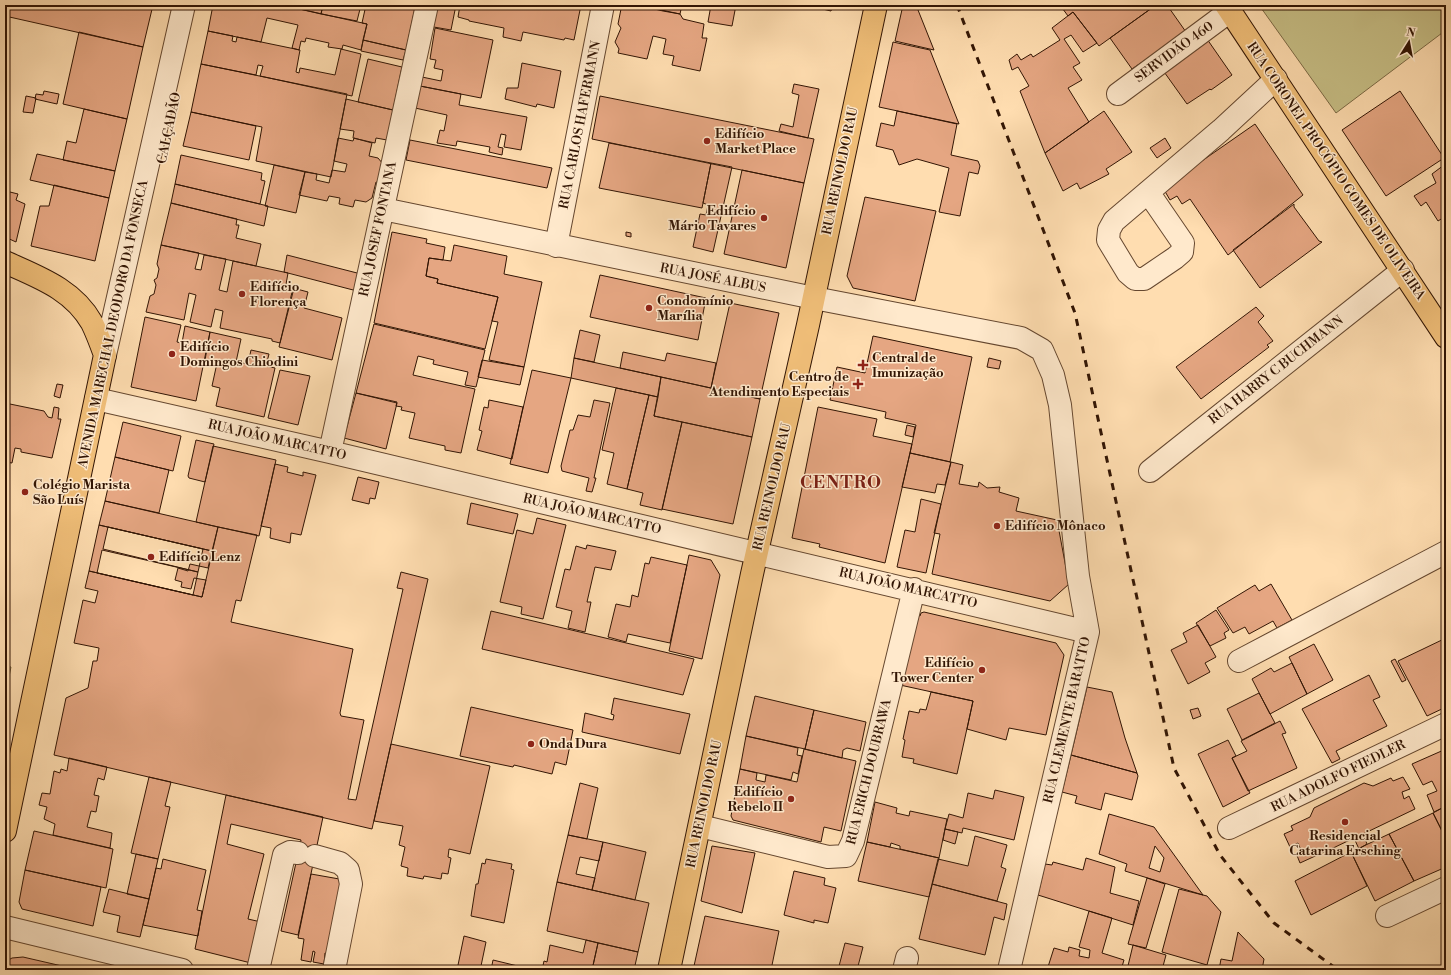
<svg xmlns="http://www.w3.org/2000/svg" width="1451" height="975" viewBox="0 0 1451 975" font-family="'Libre Bodoni',serif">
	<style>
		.green { fill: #c7bf86; stroke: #7c6a45 }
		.building { fill: #e5a682; stroke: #321504; fill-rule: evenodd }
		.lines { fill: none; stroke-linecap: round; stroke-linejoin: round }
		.minor-casing { stroke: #65472f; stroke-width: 24 }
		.major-casing { stroke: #321504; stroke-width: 24 }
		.highway-casing { stroke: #321504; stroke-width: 24 }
		.minor { stroke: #ffe9cc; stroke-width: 22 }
		.major { stroke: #f0be78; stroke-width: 22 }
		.highway { stroke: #f0be78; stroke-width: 22 }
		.rail { stroke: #321504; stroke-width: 3; stroke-dasharray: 7 7; stroke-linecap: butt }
		.poi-dot { fill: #8f2418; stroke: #ffe9cc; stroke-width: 1.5 }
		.labels { text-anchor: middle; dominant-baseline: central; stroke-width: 3; stroke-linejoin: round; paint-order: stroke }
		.street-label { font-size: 13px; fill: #321504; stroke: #ffe9cc }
		.poi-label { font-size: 13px; font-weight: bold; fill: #321504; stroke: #ffe9cc; text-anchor: start }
		.district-label { font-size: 17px; font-weight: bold; letter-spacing: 1px; fill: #7a1f14; stroke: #ffe9cc }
	</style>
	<rect width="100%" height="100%" fill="#ffddb0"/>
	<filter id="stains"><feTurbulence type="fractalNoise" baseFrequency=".005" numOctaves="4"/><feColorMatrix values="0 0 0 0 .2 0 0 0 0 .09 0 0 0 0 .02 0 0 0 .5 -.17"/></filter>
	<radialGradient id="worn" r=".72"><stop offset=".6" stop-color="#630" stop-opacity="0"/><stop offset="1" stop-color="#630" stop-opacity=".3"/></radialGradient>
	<path class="green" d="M1259,5H1446V30L1336,113Z
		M5,666L11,667L5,696Z"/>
	<path class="building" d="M5,5H153L143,47L5,16Z
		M213,5H282L367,24L361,50L343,45L342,49L328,47L329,43L306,38L305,42L301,41L299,50L292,48L298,25L267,18L261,42L208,31Z
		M282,5H323L321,14Z
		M323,5H361L357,21L321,14Z
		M366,5H404L415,8L406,50L363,40L367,24L362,23Z
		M432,5H456L451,30L428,26Z
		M460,5H581L574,40L565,38L564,40L523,32L521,41L503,37L504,28L469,21V20L458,17Z
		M627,5H638L680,14L683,19L704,24L702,38H707L700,71L672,65L674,56L663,54L666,39L653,36L647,59L618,53L619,49L615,42L621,28L618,24L621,9Z
		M638,5H664L663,11Z
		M664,5H682L680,14L663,11Z
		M711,5H736L732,26L708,22Z
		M743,5H758V8Z
		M806,5H833L831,11Z
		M903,5H916L934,50L895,41Z
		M1060,5H1156L1099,46L1073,12L1068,16Z
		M1156,5H1167L1186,32L1132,69L1110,38Z
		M1073,12L1097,43L1083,52L1071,35L1064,39L1080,63L1073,67L1082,80L1068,88L1089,122L1045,153L1020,91L1029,86L1018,67L1012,70L1009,60L1017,54L1021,60L1031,54L1033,57L1060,40L1052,28Z
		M435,28L493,40L481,98L420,86L422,77L441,81L443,70L434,68L436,60L430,59Z
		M208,31L233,36L232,41L236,42L237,37L300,50L296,72L299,73L300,68L335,75L341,49L361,54L352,96L260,76L263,66L258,65L256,75L201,64Z
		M79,32L143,47L127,119L63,104Z
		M1207,39L1232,75L1211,90L1210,89L1187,104L1162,69Z
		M363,40L406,50L403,60L361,51Z
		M893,42L930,50L959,124L879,107Z
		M368,59L402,67L393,110L358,102Z
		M522,63L561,71L554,108L537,104L536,107L505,99L507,88H518Z
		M201,64L347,94L331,177L256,161L262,127L191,112Z
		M794,84L819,89L808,138L779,131L781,124L793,127L799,95L792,93Z
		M420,86L461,94L459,105L527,117L521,150L504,147L506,135L501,134L498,147L503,148L502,155L489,152L490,147L457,141L456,146L437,143L440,130L444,131L447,115L415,108Z
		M44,91L59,94L57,104L35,99L36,94L43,95Z
		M1400,91L1444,158L1386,196L1342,130Z
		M26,96L36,98L33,113L23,112Z
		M600,96L814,139L804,183L592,139Z
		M346,99L393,110L387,140L376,138L375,143L353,138L354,131L340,129Z
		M84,109L127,119L115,171L63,160L67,141L76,143Z
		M897,111L957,124L951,155L978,161L980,166L978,174L969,172L960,216L939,212L949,168L917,159L899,165L893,150L876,146L881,123L894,126Z
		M1104,111L1132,152L1106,169L1109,174L1080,189L1077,183L1063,191L1045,153Z
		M191,112L256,126L249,160L183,146Z
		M1255,124L1303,195L1228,255L1190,199L1182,204L1177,196L1170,200L1163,188Z
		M338,138L353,141L354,138L372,143L369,156L378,158L383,164L379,183L376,182L372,198L366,202L355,200L353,207L339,204L340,198L329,196L327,201L299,195L305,172L317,174L316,180L329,183L332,170L345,172L347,164L334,161Z
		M1165,138L1171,148L1157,158L1150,148Z
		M410,140L552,168L547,188L406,160Z
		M609,143L711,163L702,208L599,188Z
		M37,154L115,171L109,198L30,180Z
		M181,155L262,173L261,180L265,181L260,204L175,184Z
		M711,163L732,167L713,252L693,247L700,214L706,215L708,205L703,203Z
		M274,165L305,172L296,213L265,206Z
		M1444,165L1446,168V216L1438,221L1426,202L1421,206L1414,196L1436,183L1432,174Z
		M742,170L804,183L786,268L724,254Z
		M175,184L268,206L264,226L171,203Z
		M54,185L109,198L95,261L31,246L40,206H49Z
		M10,192L18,194L16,200L25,204L16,242L5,237V193Z
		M865,197L936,211L915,301L853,288L847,276Z
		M171,203L237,219L236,225H239L236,238L261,244L256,266L161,245Z
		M1294,204V207L1319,241L1322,242L1260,288L1233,250Z
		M392,232L427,239L426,243L445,247L443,260L429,258L426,276L438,279L437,283L498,297L485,349L374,323Z
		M626,232L631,233V237L626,236Z
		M161,245L199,253L195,269L201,270L204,255L226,259L219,290L227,292L233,261L288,273L285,290L293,292L280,343L272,341V339L220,328L223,311L215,309L211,327L190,322L196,295L189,293L184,320L146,312L150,296L154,294L156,285L154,280L157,278L159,269L157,264Z
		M454,245L507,256L504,274L542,282L524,367L489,360L498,322L492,321L498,297L437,283L438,279L426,276L429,258L451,261Z
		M287,255L361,274L357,291L284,272Z
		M600,275L706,298L698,340L590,317Z
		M293,288L308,292L304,308L342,318L332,360L279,347Z
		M730,303L779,313L760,399L711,388Z
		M1256,307L1264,316L1258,322L1273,341L1267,345L1269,347L1201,399L1176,367Z
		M145,317L181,325L177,342L182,343L185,326L210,332L196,401L131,387Z
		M374,324L485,350L476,387L465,385L468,372L433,364L434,360L418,356L413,375L475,389L461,453L445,450V446L409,438L415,413L401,410L402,407L396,406L397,402L356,393Z
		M580,330L600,335L594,362L574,358Z
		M210,332L241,339L236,362L248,364L251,350L269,354L266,366L275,368L264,417L216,406L220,388L212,386L217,363L205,360Z
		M873,336L972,357L950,462L910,453L916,425L885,418L886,412L830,400L837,367L865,373Z
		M623,352L665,361L667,353L716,363L711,388L620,368Z
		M574,358L661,377L658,397L571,378Z
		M989,358L1001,361L999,369L987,367Z
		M482,360L524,367L520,385L478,377Z
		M280,370L310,376L298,425L268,418Z
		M532,370L571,378L548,473L510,464Z
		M661,377L760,399L752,437L654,416Z
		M57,384L63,385L60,398L54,396Z
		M616,388L649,395L627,489L607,484L614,453L602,450Z
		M356,393L397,403L386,449L344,438Z
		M649,395L658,397L654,416L682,422L662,510L640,505L643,493L627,489Z
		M489,400L523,407L512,459L477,450L482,431L479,430L484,407L488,408Z
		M594,400L610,403L594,478H596L592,492L586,491L589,478L562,471L561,466L570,430H573L578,415L590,417Z
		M5,403L44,411L48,417L52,418L54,407L59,408L58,419H61L52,458L21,452V449L15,448L12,463L5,462Z
		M818,407L877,419L873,436L912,444L885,563L819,547L820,544L792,538Z
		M123,422L181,436L173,471L115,457Z
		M682,422L752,437L733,524L662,509Z
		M907,425L915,427L913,437L905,435Z
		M196,440L214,444L205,482L189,478L188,476Z
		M213,446L276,460L259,536L196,522Z
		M910,453L951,462L945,485L937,484L935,493L902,487Z
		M115,457L169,470L159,513L105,501Z
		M951,462L963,465L959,484L978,487L979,482L987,488L1000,487L999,492L1019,498L1016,511L1057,520L1069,584L1050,601L932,574L940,534L934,533Z
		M275,464L288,467L287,472L303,476V472L316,475L301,535L291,533L290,543L270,538L271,528L261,526Z
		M358,477L379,482L375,499L370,498L369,504L352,500Z
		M921,499L941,504L926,573L897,567L905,530L915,532Z
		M105,501L218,527L212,551L99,525Z
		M471,503L518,514L513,534L467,524Z
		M537,518L566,525L543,619L521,614L522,607L500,602L517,530L533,534Z
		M99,525L212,551L208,568L190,564L188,571L178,568L175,580L182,582L181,587L191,589L194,578L206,580L202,597L89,571Z
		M108,527L203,549L198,572L103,549Z
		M218,527L257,535L241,601L236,600L231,622L353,649L340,713L341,716L364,720L348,799L356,800L403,589L397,588L401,572L428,579L372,829L54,755L66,698L88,688L93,661H97L99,648L74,643L83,600L95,603L98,591L85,588L89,571L202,597Z
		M587,545L616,551L611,570L595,567L587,602H591L585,632L568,628L572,611L556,607L565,569L570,570L576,546L586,549Z
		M102,550L198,572L193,595L97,573Z
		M689,555L711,560L720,575L702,659L669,651Z
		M651,557L687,565L670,643L628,634L626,642L608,637L616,604L630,607L632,595L638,597L645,563L649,564Z
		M1271,584L1292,620L1277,628L1273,621L1249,634L1245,627L1233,633L1217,608L1255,585L1259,591Z
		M1216,610L1229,630L1224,633L1226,638L1210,646L1196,623Z
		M491,611L694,659L683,695L482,649Z
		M924,612L1056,643L1064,655L1046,735L1009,728L1006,740L967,729L973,701L900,685L918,615L920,616L921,613Z
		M1198,625L1216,657L1205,663L1210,672L1188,684L1171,650L1187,642L1183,633Z
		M1446,638V707L1427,716L1398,661Z
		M1314,644L1333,680L1307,694L1289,657Z
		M1395,659L1406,680L1402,682L1391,661Z
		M1292,663L1307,694L1270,714L1252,679L1271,668L1274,672Z
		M1369,675L1380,697L1373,700L1387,726L1336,751L1340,759L1332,763L1302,709Z
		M1087,687L1112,692L1125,738L1137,773L1071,755Z
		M931,692L973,701L957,774L913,763L914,759L902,757L905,740L903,739L909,711L919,713L920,709L926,710Z
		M1259,693L1275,723L1242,740L1227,709Z
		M755,696L814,710L805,749L746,736Z
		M614,698L690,714L680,754L582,732L585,713L613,720L614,715L611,714Z
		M471,707L573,730L566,765L555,762L552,774L514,765L513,767L460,756Z
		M1198,708L1201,716L1193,719L1190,710Z
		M814,710L866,722L860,751L847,748L843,750L842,758L805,749Z
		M1280,721L1286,733L1282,734L1297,768L1248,791L1232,758L1247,751L1241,741Z
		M746,736L798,748L797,755L802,756L798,774L793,772L791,780L740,769Z
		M1228,740L1236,756L1232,758L1250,793L1223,807L1198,754Z
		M391,744L490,766L470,854L449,849L448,857L451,858L448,874L442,873L441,879L424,876L423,879L407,876L408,868L401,866L405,847L399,845L403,826L374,821Z
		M804,749L856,761L841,831L824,827L821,842L733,820L731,816L740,769L757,773L756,780L765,782L766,775L797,782Z
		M1446,749V806L1434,812L1427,795L1437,791L1432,781L1423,785L1412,764Z
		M1071,755L1137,773L1138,776L1132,800L1105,793L1101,810L1075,803L1077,796L1062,792Z
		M69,758L107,767L104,780L98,778L94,795L99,796L96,812L91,811L87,827L112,833L110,848L53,835L55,824L44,819L47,807L39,805L42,793L50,794L54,771L60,773L61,769L67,771Z
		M149,777L171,782L165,806L170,807L158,859L131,853Z
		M1403,777L1410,789L1402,792L1404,799L1409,796L1415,809L1363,834L1367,844L1359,849L1354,838L1329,850L1327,853L1324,852L1300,863L1296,853L1301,850L1298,843L1290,847L1284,834L1293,830L1291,826L1310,817L1314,808L1364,783L1373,786L1391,778L1393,781Z
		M580,783L598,788L587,839L568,835Z
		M995,790L1024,797L1014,840L963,828L962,833L945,829L949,814L963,818L968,793L993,799Z
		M226,795L323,817L298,935L281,931L301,840L231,824L227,844L264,854L248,919L261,922L251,963L195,949Z
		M875,802L897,808L896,813L909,816L910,811L947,819L939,858L900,849V846L891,843L890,847L867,842Z
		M1446,806V839L1433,813Z
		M1433,813L1446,839V867L1414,881L1389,834Z
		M1109,814L1154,827L1203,895L1125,871L1127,864L1099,854ZM1155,846L1164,858L1160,872L1149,868Z
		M945,829L958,832L955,844L943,840Z
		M34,831L113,849L106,888L25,870Z
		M1389,834L1414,881L1375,901L1351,852Z
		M568,835L603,842L599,861L580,857L576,874L595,878L592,890L557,882Z
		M975,836L1007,845L1001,867L1006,869L997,901L932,884L938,859L968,866Z
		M603,842L646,852L635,900L592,890Z
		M867,842L939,858L929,897L858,881Z
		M712,846L755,853L742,913L701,901Z
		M1351,852L1367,886L1311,915L1295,881Z
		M136,854L158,859L149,899L127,894Z
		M1086,858L1115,867L1110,893L1139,901L1133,925L1038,895L1045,864L1052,865L1053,862L1083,870Z
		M163,859L206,870L197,910L202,911L198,936L143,925L156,868L161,869Z
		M486,859L512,864L511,869L514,870L504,923L471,916L476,884H478L482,863L485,864Z
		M25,870L101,887L93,926L22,909L19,902Z
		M794,871L825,878L824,885L836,888L828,923L814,920V923L784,915Z
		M311,874L345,880L333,955L325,953L324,964L313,962L315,952L313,951L311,962L301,960L304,939L298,938Z
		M1147,878L1165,884L1146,948L1128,944Z
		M557,882L649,903L638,952L547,931Z
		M932,884L1007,904L1004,920L994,917L985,955L919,939Z
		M109,889L149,899L140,937L117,932L120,916L103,912Z
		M1179,889L1207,896L1221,912L1207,965L1162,952Z
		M1089,911L1112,918L1102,953L1124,960L1121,970H1047L1054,948L1068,952L1069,947L1080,950L1079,956L1089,958L1090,950L1079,947Z
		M705,916L779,931L771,970H714L694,966Z
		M1238,932L1264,959L1262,970H1219L1221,959L1232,961Z
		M464,936L486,942L481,966L485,967L484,970H457Z
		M586,940L598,943L592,970H542L544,961L547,962L550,945L583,953Z
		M598,943L638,952L634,970H592Z
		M845,943L863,947L857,970H838Z
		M1133,945L1166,955L1162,970H1127Z
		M23,957L62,966V970H5V962L12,958Z
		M493,960L534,970H491Z"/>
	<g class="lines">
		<g class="minor-casing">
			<path id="minor" d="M1118,94L1230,11
				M1148,192L1183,243L1182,252L1175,258L1144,279H1135L1128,273L1108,240L1109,230L1114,221L1221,130L1276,79
				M383,209L814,298L1021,338L1042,350L1053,375L1060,405L1078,576L1088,632L1009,970
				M556,246L603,5
				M105,355L184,5
				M96,399L330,452L1088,632
				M330,452L427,5
				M1150,471L1403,270
				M1239,661L1446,552
				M700,826L828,857L846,856L853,841L914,589
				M1229,828L1446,724
				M315,856L340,863L348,870L351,884L334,970
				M1387,916L1446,888
				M5,927L182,970
				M258,970L284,855L290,852L298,853
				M904,970L907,958"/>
		</g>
		<g class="major-casing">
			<path id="major" d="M5,262C38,277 73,289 92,323C97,333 101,344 105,355L5,831
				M669,970L752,574L808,325L876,5"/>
		</g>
		<g class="highway-casing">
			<path id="highway" d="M1226,5L1446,337"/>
		</g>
		<use href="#minor" class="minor"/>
		<use href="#major" class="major"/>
		<use href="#highway" class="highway"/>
		<path class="rail" d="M957,5L1075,313L1174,768L1220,855L1274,923L1338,970"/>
	</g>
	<g class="poi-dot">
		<circle cx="707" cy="141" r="4"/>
		<circle cx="764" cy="218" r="4"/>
		<circle cx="242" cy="294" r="4"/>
		<circle cx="649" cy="308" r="4"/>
		<circle cx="172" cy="354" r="4"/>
		<path d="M861 359h4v4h4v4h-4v4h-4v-4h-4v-4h4z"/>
		<path d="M856 378h4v4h4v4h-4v4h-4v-4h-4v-4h4z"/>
		<circle cx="25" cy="492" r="4"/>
		<circle cx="997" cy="526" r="4"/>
		<circle cx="151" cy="557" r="4"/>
		<circle cx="982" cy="670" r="4"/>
		<circle cx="531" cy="744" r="4"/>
		<circle cx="791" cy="799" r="4"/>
		<circle cx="1345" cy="822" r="4"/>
	</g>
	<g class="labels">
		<g class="street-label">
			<text transform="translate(1174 52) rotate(-36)">SERVIDÃO 460</text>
			<text transform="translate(580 125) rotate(-79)">RUA CARLOS HAFERMANN</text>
			<text transform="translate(169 128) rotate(-78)">CALÇADÃO</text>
			<text transform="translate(840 171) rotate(-78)">RUA REINOLDO RAU</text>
			<text transform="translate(1336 171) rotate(56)">RUA CORONEL PROCÓPIO GOMES DE OLIVEIRA</text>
			<text transform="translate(378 229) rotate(-78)">RUA JOSEF FONTANA</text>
			<text transform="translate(713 278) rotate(11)">RUA JOSÉ ALBUS</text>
			<text transform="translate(113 324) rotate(-78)">AVENIDA MARECHAL DEODORO DA FONSECA</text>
			<text transform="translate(1276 370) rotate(-38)">RUA HARRY C BUCHMANN</text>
			<text transform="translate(277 440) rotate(13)">RUA JOÃO MARCATTO</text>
			<text transform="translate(772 487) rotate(-77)">RUA REINOLDO RAU</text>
			<text transform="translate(592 514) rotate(13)">RUA JOÃO MARCATTO</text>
			<text transform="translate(908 588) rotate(13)">RUA JOÃO MARCATTO</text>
			<text transform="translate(1067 720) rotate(-77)">RUA CLEMENTE BARATTO</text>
			<text transform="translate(869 772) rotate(-76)">RUA ERICH DOUBRAWA</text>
			<text transform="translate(1338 776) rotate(-26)">RUA ADOLFO FIEDLER</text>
			<text transform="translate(704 804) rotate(-78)">RUA REINOLDO RAU</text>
		</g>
		<g class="poi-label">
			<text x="715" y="134">Edifício<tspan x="715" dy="15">Market Place</tspan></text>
			<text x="756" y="211" text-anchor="end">Edifício<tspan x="756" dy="15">Mário Tavares</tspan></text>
			<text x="250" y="287">Edifício<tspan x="250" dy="15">Florença</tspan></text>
			<text x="657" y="301">Condomínio<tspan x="657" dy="15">Marília</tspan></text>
			<text x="180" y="347">Edifício<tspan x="180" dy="15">Domingos Chiodini</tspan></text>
			<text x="872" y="358">Central de<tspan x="872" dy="15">Imunização</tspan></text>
			<text x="849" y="377" text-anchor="end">Centro de<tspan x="849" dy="15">Atendimento Especiais</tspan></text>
			<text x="33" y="485">Colégio Marista<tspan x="33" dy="15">São Luís</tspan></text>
			<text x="1005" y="526">Edifício Mônaco</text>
			<text x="159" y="557">Edifício Lenz</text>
			<text x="974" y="663" text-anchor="end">Edifício<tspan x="974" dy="15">Tower Center</tspan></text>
			<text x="539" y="744">Onda Dura</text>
			<text x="783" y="792" text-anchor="end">Edifício<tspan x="783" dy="15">Rebelo II</tspan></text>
			<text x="1345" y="836" text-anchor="middle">Residencial<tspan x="1345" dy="15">Catarina Ersching</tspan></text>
		</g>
		<g class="district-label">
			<text x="841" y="483">CENTRO</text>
		</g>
	</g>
	<rect width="1451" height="975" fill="none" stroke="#ffddb0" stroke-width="20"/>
	<rect x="6" y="6" width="1439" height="963" fill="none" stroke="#321504" stroke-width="2"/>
	<rect x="10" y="10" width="1431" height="955" fill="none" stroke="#321504"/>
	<g transform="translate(1409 42) rotate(11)" stroke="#ffe9cc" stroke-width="3" paint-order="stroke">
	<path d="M0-3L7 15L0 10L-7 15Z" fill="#321504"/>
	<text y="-6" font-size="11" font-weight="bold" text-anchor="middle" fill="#321504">N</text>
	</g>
	<rect width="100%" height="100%" filter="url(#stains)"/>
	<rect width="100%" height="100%" fill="url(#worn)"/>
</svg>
